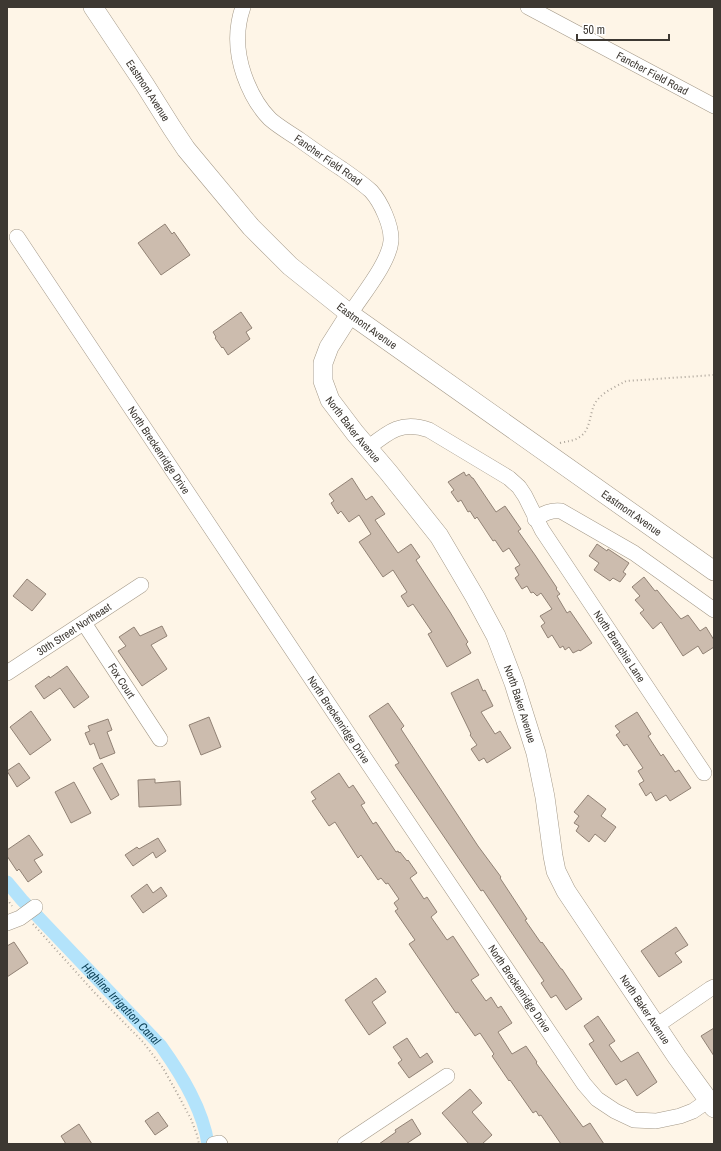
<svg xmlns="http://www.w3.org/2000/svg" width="721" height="1151" viewBox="0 0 721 1151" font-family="'Archivo Narrow',sans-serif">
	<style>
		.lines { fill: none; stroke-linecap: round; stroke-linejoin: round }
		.canal { stroke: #b3e3fb; stroke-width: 13 }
		.building { fill: #ccbcae; stroke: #918275 }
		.minor-casing { stroke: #a49988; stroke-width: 16 }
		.major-casing { stroke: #a49988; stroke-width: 20 }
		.path { stroke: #aea69c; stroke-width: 2; stroke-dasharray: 1 3; stroke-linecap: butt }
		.minor { stroke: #fff; stroke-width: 15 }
		.major { stroke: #fff; stroke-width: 19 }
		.labels { text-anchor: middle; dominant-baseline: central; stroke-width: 3; stroke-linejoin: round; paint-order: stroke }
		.street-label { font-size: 11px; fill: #3d3832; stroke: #fff }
		.water-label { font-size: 12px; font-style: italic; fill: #093d52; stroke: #fff }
	</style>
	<rect width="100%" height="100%" fill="#fef5e7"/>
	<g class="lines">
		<path class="canal" id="s1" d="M7,882L22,900L161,1046C181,1074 203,1109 208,1144"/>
	</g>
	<path class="building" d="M165,224L172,234L174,232L190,255L161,275L138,243Z
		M241,312L252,328L246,332L250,339L228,355L223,347L222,348L215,338L216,337L213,332Z
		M464,472L466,476L469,474L472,478H473L496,512L505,506L521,529L518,531L535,555L557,588L556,589L560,594L557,596L567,613L570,611L592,643L580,651L579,650L573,653L569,647L565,650L563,646L560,648L552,635L548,638L541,626L545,623L540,616L552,609L541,593L537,596L533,592L531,593L527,586L522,589L515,578L519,575L515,568L520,565L509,548L503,552L495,540L493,541L477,517L475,519L470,511L468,512L461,500L458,502L451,492L454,490L448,482Z
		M352,478L366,500L372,496L385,514L375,520L398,553L411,544L420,557L416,560L450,612L468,642L466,644L471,653L447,667L428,634L432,632L413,604L408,607L401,596L407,592L393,570L383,577L359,542L371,534L359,515L349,522L341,511L338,514L331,503L334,501L329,494Z
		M597,544L607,551L608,549L629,563L623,572L626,574L620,582L613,578L610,581L594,570L599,563L589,556Z
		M644,577L655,591L657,590L665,600L681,619L688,615L700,631L706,627L714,640V647L703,654L698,646L683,656L661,622L653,629L640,613L644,610L635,600L640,596L632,587Z
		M27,579L46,594L32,611L13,596Z
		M162,626L167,636L151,645L167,669L142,686L118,651L126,646L119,637L134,627L140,636Z
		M67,666L89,697L74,708L60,688L44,699L35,686L49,676L50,678Z
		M478,679L483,691L485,690L493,706L481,712L495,734L500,731L511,748L487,763L484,758L479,761L471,749L477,745L470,735L471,734L451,693Z
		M388,703L404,726L401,729L478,846L501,877L500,878L527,919L525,920L541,943L542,942L561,969H562L582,999L566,1010L556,995L551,998L541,983L544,981L483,890L481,891L395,765L399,763L369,716Z
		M31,711L51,740L30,755L10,727Z
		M637,712L651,734L648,736L661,756L663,754L675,772L679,770L691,788L670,801L666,795L656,801L651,792L646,796L639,784L644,781L638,771L643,768L627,744L624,746L616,735L620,732L615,726Z
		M209,717L221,747L201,755L189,725Z
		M108,719L112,730L107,732L115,753L100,759L94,743L90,745L85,733L90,731L88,726Z
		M19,763L30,778L17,787L7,771Z
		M102,763L119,795L111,800L93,768Z
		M339,773L349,788L353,785L365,803L361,805L373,824L376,822L396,852L398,851L399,853L400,852L407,861L408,860L417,873L410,878L424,899L427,897L437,912L431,917L447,940L453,936L479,975L471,980L486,1001L491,997L498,1008L501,1006L512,1023L498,1032L512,1054L526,1046L537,1062L536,1063L583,1127L590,1123L604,1144H561L541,1115L539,1116L536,1111L533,1113L510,1080L509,1081L492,1056L494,1054L480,1033L475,1036L458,1012L456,1013L409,944L415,940L395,911L398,909L394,903L399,899L388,883L386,884L381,878L378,880L361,855L358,858L335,822L329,826L312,801L316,799L311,792Z
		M155,779V783L180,781L181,805L139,807L138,780Z
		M74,782L91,813L71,823L55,792Z
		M588,795L606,809L601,816L616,827L605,842L595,834L589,842L576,831L579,826L574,823L579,816L574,812Z
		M29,835L43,855L34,860L42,872L28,882L19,869L17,871L7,856V850Z
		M158,838L166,851L156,858L153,852L133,866L125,855L137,847L139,849Z
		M147,884L153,893L161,887L167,896L143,913L131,896Z
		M676,927L688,945L675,953L682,962L659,977L641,951Z
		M14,942L28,963L7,977V946Z
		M376,978L386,992L372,1002L386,1023L369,1035L345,1000Z
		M598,1016L615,1041L609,1045L621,1062L638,1052L657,1082L637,1096L626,1079L616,1085L589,1044L594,1041L584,1026Z
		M714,1028V1056L701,1036Z
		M407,1038L420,1058L427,1053L433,1062L409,1078L398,1063L402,1060L393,1047Z
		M470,1089L482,1103L472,1112L492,1135L482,1144H469L442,1113Z
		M158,1112L168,1126L155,1135L145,1121Z
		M412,1119L421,1134L406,1144H379L396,1132L395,1130Z
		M79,1124L92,1144H66L61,1136Z"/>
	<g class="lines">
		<g class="minor-casing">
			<g id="minor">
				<path id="s2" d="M243,7C235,30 236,52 244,75C250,92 257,106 270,119C279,127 290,133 300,140C314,150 328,160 342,169C352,176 362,183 371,191C381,202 392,226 391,241C389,263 362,295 350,314"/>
				<path id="s3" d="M528,7L714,106"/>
				<path id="s4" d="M17,237L347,732L584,1084L597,1099L615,1111L634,1120L656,1121L680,1116L693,1111L709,1100"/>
				<path id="s5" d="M368,448C388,432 402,420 429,430L509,478L519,487L525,496L542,530L704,773"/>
				<path d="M535,519C544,513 551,510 561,511L634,553L714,610"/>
				<path id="s6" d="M84,623L160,739"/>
				<path id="s7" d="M7,673L141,585"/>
				<path d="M7,923L20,918L35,907"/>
				<path d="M656,1026L710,989L714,987"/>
				<path d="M214,1144L219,1143L220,1144"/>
				<path d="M345,1144L447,1076"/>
			</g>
		</g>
		<g class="major-casing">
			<g id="major">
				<path id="s8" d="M93,7L145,85L172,128L186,149L251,227L290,266L350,314L714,571"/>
				<path id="s9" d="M350,314L329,347L323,363V381L330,400L355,433L389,473L439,536L475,597L496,636L514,683L536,753L545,797L553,856L556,871L566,891L677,1057L714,1108"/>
			</g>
		</g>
		<path class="path" d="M560,443C568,441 575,441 581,436C590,430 590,414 594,405C600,393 615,387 626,381L714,375
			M7,899L12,906
			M33,924L94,992L143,1042L163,1068L177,1093L191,1119L197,1135L199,1144"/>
		<use href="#minor" class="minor"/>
		<use href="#major" class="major"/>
	</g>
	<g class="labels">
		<g class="street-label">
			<text stroke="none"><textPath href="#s3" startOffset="141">Fancher Field Road</textPath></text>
			<text stroke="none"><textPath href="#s8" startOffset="100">Eastmont Avenue</textPath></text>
			<text stroke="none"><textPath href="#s2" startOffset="192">Fancher Field Road</textPath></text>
			<text stroke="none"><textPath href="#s8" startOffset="424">Eastmont Avenue</textPath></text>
			<text stroke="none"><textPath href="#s9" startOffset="132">North Baker Avenue</textPath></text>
			<text stroke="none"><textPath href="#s4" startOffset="256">North Breckenridge Drive</textPath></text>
			<text stroke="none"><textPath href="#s8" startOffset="748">Eastmont Avenue</textPath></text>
			<text stroke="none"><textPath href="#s7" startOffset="80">30th Street Northeast</textPath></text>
			<text stroke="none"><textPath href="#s5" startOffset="363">North Branchie Lane</textPath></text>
			<text stroke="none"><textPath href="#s6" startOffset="69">Fox Court</textPath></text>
			<text stroke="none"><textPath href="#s9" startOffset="456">North Baker Avenue</textPath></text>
			<text stroke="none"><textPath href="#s4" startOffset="580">North Breckenridge Drive</textPath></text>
			<text stroke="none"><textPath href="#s4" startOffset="904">North Breckenridge Drive</textPath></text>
			<text stroke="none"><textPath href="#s9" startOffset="792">North Baker Avenue</textPath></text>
		</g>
		<g class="water-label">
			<text stroke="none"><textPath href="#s1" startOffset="167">Highline Irrigation Canal</textPath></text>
		</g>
	</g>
	<rect width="721" height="1151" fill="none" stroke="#3d3832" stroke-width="16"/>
	<path d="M577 34v6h92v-6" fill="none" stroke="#3d3832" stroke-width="2"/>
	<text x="583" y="34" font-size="12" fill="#3d3832" stroke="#ffffff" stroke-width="3" paint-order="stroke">50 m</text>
</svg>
